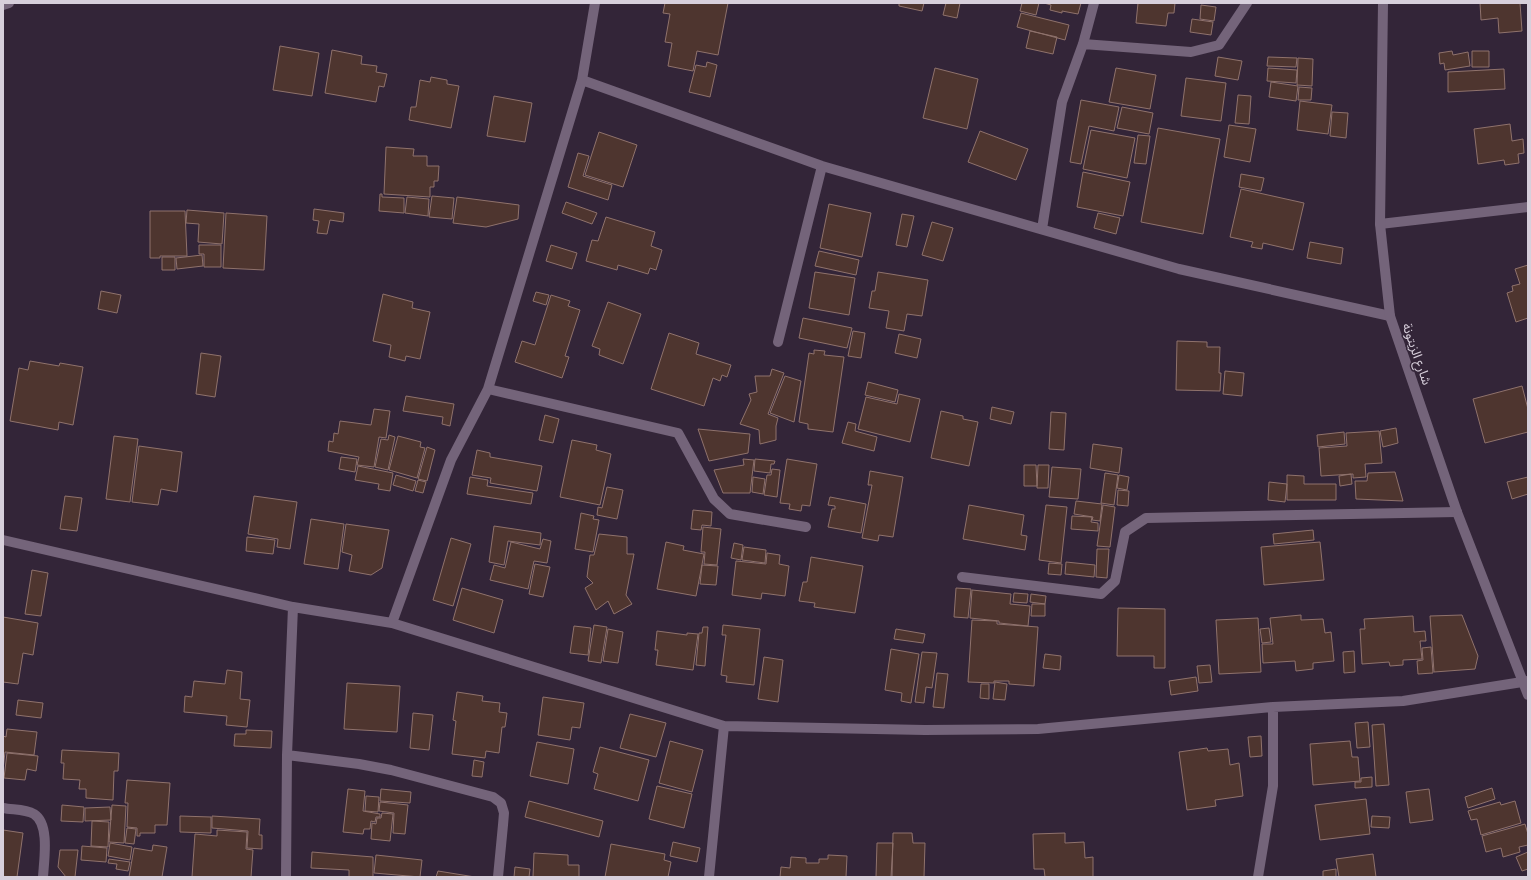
<svg xmlns="http://www.w3.org/2000/svg" width="1531" height="880" viewBox="0 0 1531 880" font-family="'Roboto Condensed','Noto Sans Arabic',sans-serif">
	<style>
		.building { fill: #4e352f; stroke: #8f726c }
		.lines { fill: none; stroke-linecap: round; stroke-linejoin: round }
		.minor { stroke: #74647a; stroke-width: 10 }
		.tertiary { stroke: #74647a; stroke-width: 10 }
		.labels { text-anchor: middle; dominant-baseline: central; stroke-width: 3; stroke-linejoin: round; paint-order: stroke }
		.street-label { font-size: 13px; fill: #d7cfdb; stroke: #332538 }
	</style>
	<rect width="100%" height="100%" fill="#332538"/>
	<path class="building" d="M665,3H728L718,55L697,51L693,71L668,66L672,43L665,42L670,14L663,13Z
		M899,3H924L922,11L899,6Z
		M946,3H960L957,18L943,15Z
		M1022,3H1039L1036,15L1020,11Z
		M1044,3H1081L1078,14L1062,11V13L1050,10L1051,5Z
		M1138,3H1175L1174,13H1168L1166,26L1136,23Z
		M1480,3H1520L1522,31L1499,33L1498,18L1481,20Z
		M1201,5L1216,7L1214,21L1200,19Z
		M1021,13L1069,25L1065,40L1017,27Z
		M1192,19L1213,22L1211,35L1190,32Z
		M1030,31L1057,37L1053,54L1026,48Z
		M280,46L319,53L312,96L273,90Z
		M332,50L362,56L361,64L377,66L376,72L387,74L384,87L379,86L376,102L325,93Z
		M1452,51L1453,55L1468,52L1470,66L1445,70L1444,63L1440,64L1439,53Z
		M1472,51H1489V67H1472Z
		M1218,57L1242,61L1238,80L1215,76Z
		M1268,57L1297,58L1296,67L1267,66Z
		M1298,58L1313,59L1312,86L1297,85Z
		M707,62L717,65L710,97L689,92L696,65L706,67Z
		M935,68L978,79L967,129L923,118Z
		M1116,68L1156,75L1150,109L1109,102Z
		M1268,68L1297,70L1296,83L1267,81Z
		M1504,69L1505,89L1448,92V72Z
		M431,77L447,80V84L459,86L451,128L409,120L411,107H416L420,80L430,82Z
		M1186,78L1226,83L1221,121L1181,116Z
		M1271,82L1298,86L1296,101L1269,97Z
		M1299,87L1312,88L1311,100H1298Z
		M1238,95L1251,96L1249,124L1235,123Z
		M494,96L532,103L525,142L487,136Z
		M1081,100L1119,107L1114,131L1089,126L1081,164L1070,162Z
		M1300,101L1332,105L1328,134L1297,130Z
		M1122,107L1153,113L1149,134L1117,128Z
		M1332,112L1348,113L1346,138L1330,136Z
		M1510,124L1512,141L1523,139L1524,153L1518,154L1519,163L1505,165L1504,160L1478,164L1474,129Z
		M1229,125L1256,129L1250,162L1224,157Z
		M1158,128L1220,139L1203,234L1141,222Z
		M1091,130L1135,138L1127,178L1083,169Z
		M980,131L1028,149L1016,180L968,162Z
		M599,132L637,145L623,187L585,175Z
		M1138,135L1150,136L1146,164L1134,163Z
		M386,147L414,149L413,156H427V166H439L438,181H434V187H430V197L384,194Z
		M578,153L589,156L583,176L612,185L608,200L568,187Z
		M1083,172L1130,182L1123,216L1077,207Z
		M1241,174L1264,178L1261,191L1239,187Z
		M1241,189L1304,203L1293,250L1263,243L1262,249L1251,247L1253,242L1230,237Z
		M380,194H382V197L404,198V213L379,211Z
		M432,196L454,198L452,219L429,217Z
		M407,197L429,199L428,216L405,213Z
		M457,197L519,205L518,219L486,227L453,223Z
		M566,202L597,213L592,224L562,213Z
		M829,204L871,213L862,257L820,248Z
		M314,209L344,213L343,222L330,220L327,234L317,233L319,221L313,220Z
		M187,210L224,213L222,244L198,242L199,224L186,223Z
		M150,211H185L187,256H160V258H150Z
		M226,213L267,216L264,270L223,268Z
		M1098,213L1120,218L1116,234L1094,228Z
		M902,214L914,216L907,247L896,245Z
		M606,217L655,232L651,246L662,250L656,270L650,268L648,274L618,265L617,270L586,261L592,240L598,241Z
		M932,222L953,228L943,261L922,255Z
		M1310,242L1343,248L1341,264L1307,258Z
		M199,245H221V267H204V254H199Z
		M551,245L577,253L572,269L546,261Z
		M819,251L859,260L856,275L815,266Z
		M202,255L203,266L177,269L176,258Z
		M162,257H175V270H162Z
		M1528,265V318L1516,322L1507,293L1513,291L1512,286L1520,284L1515,269Z
		M815,272L855,278L849,315L809,308Z
		M878,272L928,280L922,316L907,314L904,331L886,328L889,311L869,308L872,291H875Z
		M101,291L121,295L117,313L98,309Z
		M536,292L549,295L546,305L533,301Z
		M383,294L413,302L412,308L430,312L420,359L406,356L405,361L389,357L391,345L373,341Z
		M551,295L570,301L568,306L580,310L565,356L569,357L562,378L515,362L522,341L535,345Z
		M608,302L641,314L623,364L599,355L600,349L592,346Z
		M803,318L852,328L847,348L799,338Z
		M853,331L865,333L861,358L848,356Z
		M669,333L699,343L696,354L731,365L727,377L722,375L720,381L713,378L704,406L651,389Z
		M899,334L921,339L917,358L895,353Z
		M1177,341L1207,342V347H1220L1219,373H1221L1220,391L1176,390Z
		M814,350L825,351L824,355L844,357L833,432L808,429V424L799,422L809,353L814,354Z
		M201,353L221,356L215,397L196,394Z
		M30,361L59,366L60,363L83,367L73,425L59,422L58,430L10,421L19,368L28,370Z
		M772,369L784,373L768,414L778,418L776,426V440L760,444L759,430L740,424L751,400L749,394L757,392L755,376H770Z
		M1225,371L1244,373L1242,396L1223,394Z
		M785,376L801,381L794,422L770,413Z
		M868,382L898,390L895,402L865,395Z
		M1522,386L1528,409V432L1485,443L1473,399Z
		M899,394L920,399L910,442L858,429L866,397L897,404Z
		M406,396L454,404L450,426L442,424L443,417L403,411Z
		M992,407L1014,412L1011,424L990,419Z
		M374,409L390,411L386,438L379,437L374,467L357,465L359,457L328,451L329,441L333,442L334,433L338,434L340,421L371,425Z
		M941,411L963,416V419L978,422L969,466L931,458Z
		M1051,412L1066,413L1064,450L1049,449Z
		M545,415L559,419L553,443L539,440Z
		M848,422L856,424L855,431L877,437L874,451L842,443Z
		M1396,428L1398,443L1383,447L1380,431Z
		M698,429L750,434L748,453L709,461Z
		M1379,431L1382,463L1365,464L1366,477L1353,478V474L1321,476L1319,448L1347,446L1346,433Z
		M1344,432L1345,444L1318,447L1317,435Z
		M389,435L395,437L388,470L375,467L381,439L388,440Z
		M114,436L138,439L130,502L106,499Z
		M398,436L421,442L420,447L425,448L417,478L389,470Z
		M572,440L597,445L596,450L611,454L600,505L560,497Z
		M1093,444L1122,448L1119,473L1090,468Z
		M139,446L182,452L177,492L161,489L158,505L132,502Z
		M427,447L435,450L427,481L418,479Z
		M477,450L490,453V457L542,466L537,491L490,483L491,478L472,475Z
		M341,457L357,459L355,472L339,469Z
		M743,459L754,460L750,493H723L714,470L744,465Z
		M755,459L775,461L774,464H771L770,473L754,471Z
		M787,459L817,464L810,506L802,505L801,511L789,509L790,504L780,503Z
		M1024,465H1036L1037,486H1024Z
		M1038,465H1049L1048,488H1037Z
		M358,466L393,473L390,491L378,489L379,484L355,480Z
		M1052,467L1081,469L1078,499L1049,497Z
		M772,469L780,470L777,497L764,495L767,475H771Z
		M870,471L903,477L893,537L879,535L878,541L862,538L872,485H868Z
		M1395,472L1403,501L1356,499L1355,481H1367L1368,473Z
		M1105,473L1118,475L1114,505L1101,503Z
		M1351,474L1352,484L1340,486L1339,476Z
		M396,475L416,481L413,491L393,485Z
		M1119,475L1129,477L1127,490L1117,488Z
		M1287,475L1304,476V484H1336V500H1287Z
		M470,477L488,480L487,486L533,493L531,504L467,494Z
		M753,477L765,479L763,494L752,492Z
		M1528,477V494L1512,499L1507,482Z
		M418,480L426,482L423,493L415,491Z
		M1269,482L1287,484L1285,502L1268,500Z
		M607,487L623,490L617,519L597,515L598,507L602,508Z
		M1118,490L1129,491L1128,506L1117,505Z
		M65,496L82,498L77,531L60,529Z
		M254,496L297,502L290,549L277,547L278,539L248,534Z
		M830,497L866,504L861,533L828,527L832,509H835V506L828,505Z
		M1076,501L1102,504L1100,521L1092,520L1093,517L1074,514Z
		M969,505L1024,515L1021,535L1027,536L1025,550L963,539Z
		M1046,505L1067,507L1061,563L1039,560Z
		M1103,505L1115,507L1110,547L1097,546Z
		M693,510L712,512L711,526L702,525L701,530L691,529Z
		M581,513L594,516L593,519L599,520L593,552L575,549Z
		M1072,516L1092,517L1091,522L1098,523V531L1071,529Z
		M311,519L344,524L338,569L304,564Z
		M346,524L389,530L382,568L371,575L349,571L352,555L342,552Z
		M494,526L541,533L540,545L508,541L504,565L489,562Z
		M703,527L721,529L717,565L704,564L705,552H701Z
		M1313,530L1314,540L1274,544L1273,534Z
		M599,534L627,537V554H634L626,595L632,604L614,614L608,601L596,610L585,588L593,583L587,577L590,555H594Z
		M247,537L275,540L273,554L246,551Z
		M451,538L471,544L453,606L433,600Z
		M543,539L551,541L547,563L534,561L528,589L490,580L494,565L505,568L511,542L540,549Z
		M666,542L684,546L683,550L704,554L696,596L657,589Z
		M1320,542L1324,580L1264,585L1261,547Z
		M734,543L743,545L741,560L731,558Z
		M744,547L766,550L765,563L742,560Z
		M1097,549H1109L1107,578L1096,577Z
		M767,553L780,555L779,564L789,566L785,596L762,593L761,599L732,595L736,561L766,564Z
		M811,557L863,566L855,613L814,607L815,603L799,601L803,582H807Z
		M1066,562L1095,565L1094,577L1065,574Z
		M1049,563L1062,564L1061,575L1048,574Z
		M535,564L550,567L543,597L529,594Z
		M702,565L718,566L716,585L700,584Z
		M32,570L48,573L41,616L25,614Z
		M462,588L503,600L494,633L453,620Z
		M956,588L971,589L968,618L954,617Z
		M972,590L1011,594L1010,604L1030,606L1028,626L999,623V621L970,618Z
		M1014,593L1028,594L1027,603L1013,602Z
		M1031,594L1046,596L1045,604L1030,602Z
		M1032,604H1045V616H1031Z
		M1118,608L1165,609V668H1154V656H1117Z
		M1301,615V620L1323,619L1325,633L1331,632L1334,661L1313,663V669L1296,671L1295,661L1263,663L1262,644H1273L1270,618Z
		M1462,615L1478,656L1475,669L1434,672L1430,616Z
		M1413,616L1414,632L1425,631L1426,641H1420L1422,659L1403,660V665L1390,666L1389,662L1362,664L1360,629H1365L1364,619Z
		M3,617L38,623L33,655L23,653L18,684L3,682Z
		M1258,618L1261,672L1219,674L1216,620Z
		M972,620L997,621V624L1038,627L1034,686L1009,684V681H994V683L968,682Z
		M594,625L607,627L601,663L588,661Z
		M723,625L760,629L754,685L726,682L727,676L721,675L726,635H722Z
		M574,626L591,628L588,655L570,653Z
		M703,627H708L705,666L696,665L699,633H702Z
		M1269,628L1271,642L1262,643L1260,629Z
		M608,629L623,632L618,663L603,661Z
		M896,629L925,634L923,643L894,639Z
		M657,631L687,635V633L698,634L693,670L656,665L658,650H655Z
		M1431,647L1433,673L1418,674L1417,661L1423,660L1422,648Z
		M891,649L919,654L911,703L901,701L902,693L885,690Z
		M1354,651L1355,672L1344,673L1343,652Z
		M922,652L937,653L932,688L926,687L924,703L915,702Z
		M1045,654L1061,656L1060,670L1043,668Z
		M764,657L783,660L778,702L758,699Z
		M1210,665L1212,682L1199,683L1197,666Z
		M227,670L242,672L240,699L250,700L247,727L226,725L227,716L184,712L185,696L192,697L194,681L225,684Z
		M937,673L948,674L944,708L933,707Z
		M1196,677L1198,691L1171,695L1169,681Z
		M995,682L1007,684L1005,700L993,699Z
		M347,683L400,686L397,732L344,729Z
		M981,684H989V699L980,698Z
		M457,692L483,696L482,701L500,703L499,712L507,713L505,727H502L499,753L486,751L485,758L452,754L456,721L453,720Z
		M543,697L584,703L580,728L572,727L570,740L538,735Z
		M18,700L43,703L41,718L16,715Z
		M413,713L433,715L429,750L410,748Z
		M630,714L666,723L656,757L620,748Z
		M1368,722L1370,747L1357,748L1355,723Z
		M1384,724L1389,785L1376,786L1372,725Z
		M7,729L37,732L34,755L5,752L3,770V736L6,737Z
		M246,730L272,731L271,748L234,746L235,734H246Z
		M1261,736L1262,756L1250,757L1248,737Z
		M670,741L703,750L692,792L659,783Z
		M1350,741L1352,757H1358L1360,781L1313,785L1310,744Z
		M537,742L574,749L568,784L530,776Z
		M600,747L649,760L638,801L594,789L598,774L593,772Z
		M1207,748L1208,751L1228,749L1230,765L1239,763L1243,796L1215,800L1216,806L1187,810L1179,752Z
		M62,750L119,753L118,771H114L113,800L86,798V789H79L80,780L63,779L64,763H61Z
		M7,753L38,756L36,771L27,769L25,780L4,778Z
		M474,760L484,762L482,777L472,776Z
		M1372,777V787L1355,788V782H1361V778Z
		M127,780L170,783L167,825H155V833H140V836H137V828L127,827L128,803H125Z
		M657,786L692,794L684,828L649,819Z
		M1492,788L1495,799L1468,808L1465,797Z
		M348,789L365,791L363,811L380,814V817H376L375,822L371,821L370,829H364L363,834L343,832Z
		M381,789L411,792L410,803L380,801Z
		M1429,789L1433,820L1410,823L1406,792Z
		M366,796L379,797L378,812L365,811Z
		M1366,799L1370,834L1320,840L1315,805Z
		M529,801L603,821L599,837L525,817Z
		M1515,801L1521,823L1481,835L1477,819L1471,820L1468,811L1500,802L1501,805Z
		M380,802L408,805L405,834L393,833L394,813L379,811Z
		M62,805L84,807L83,822L61,821Z
		M112,805L126,806L124,843L109,842Z
		M110,807L111,820L85,821V808Z
		M382,813L393,814L390,841L371,839L372,823L376,824L377,818H381Z
		M180,816L211,817V833L180,832Z
		M212,816L260,819L259,835H262V849L247,848L248,831L212,828Z
		M1372,816L1390,817L1389,828L1371,827Z
		M92,821L109,822L108,847L91,846Z
		M1525,824L1528,834V845L1519,847L1520,852L1503,857L1501,848L1486,852L1482,836Z
		M127,828L136,829L134,844L125,843Z
		M3,830L23,833L17,877H3Z
		M217,830L247,832L246,849L253,850L251,877H192L195,834L217,836Z
		M893,833H912L913,843H925L924,877H892Z
		M1065,833V843L1084,842L1085,858L1093,857V877H1045L1044,869H1034L1033,834Z
		M673,842L700,848L697,862L670,856Z
		M110,843L132,847L130,860L108,856Z
		M877,843H893L891,877H876Z
		M611,844L665,854L664,860L671,862L668,877H605Z
		M153,845L167,847L162,877H129L134,848L152,851Z
		M82,846L107,848L106,862L81,860Z
		M60,850H78L75,877H66L58,867Z
		M312,852L373,857V877H349V870L311,868Z
		M1528,852V869L1522,871L1516,857Z
		M534,853L568,855V865H579V877H533Z
		M1373,854L1376,877H1339L1336,859Z
		M376,855L422,860L420,877L374,873Z
		M828,855L847,856L846,877H780L781,867L790,868L791,857L806,858V863H819V859H828Z
		M109,859L130,862L128,871L116,869L117,864L108,863Z
		M515,867L530,869L529,877H514Z
		M1336,869V877H1323V871Z
		M438,871L475,877H436Z"/>
	<g class="lines">
		<path class="minor" d="M3,5L9,3
			M1083,44L1191,52L1219,45L1247,3
			M582,80L595,3
			M1380,224L1528,207
			M1042,229L1062,102L1083,44L1094,3
			M778,342L822,166
			M488,389L678,433L714,499L730,514L806,527
			M3,540L293,607L392,623L451,460L488,389L582,80L822,166L1179,269L1390,316
			M962,577L1101,594L1115,581L1125,532L1146,518L1457,512
			M392,623L724,726L925,730L1038,729L1273,707L1403,701L1528,681
			M287,755L359,764L391,770L493,797L501,803L504,813L503,825L498,877
			M3,808C13,810 25,809 34,814C50,824 44,860 43,877
			M286,877L287,755L293,607
			M709,877L724,726
			M1258,877L1273,786V707"/>
		<path class="tertiary" d="M1383,3L1380,224L1390,316L1457,512L1528,695"/>
	</g>
	<g class="labels">
		<g class="street-label">
			<text transform="translate(1417 354) rotate(71)">شارع الزيتونة</text>
		</g>
	</g>
	<rect width="1531" height="880" fill="none" stroke="#d7cfdb" stroke-width="8"/>
</svg>
